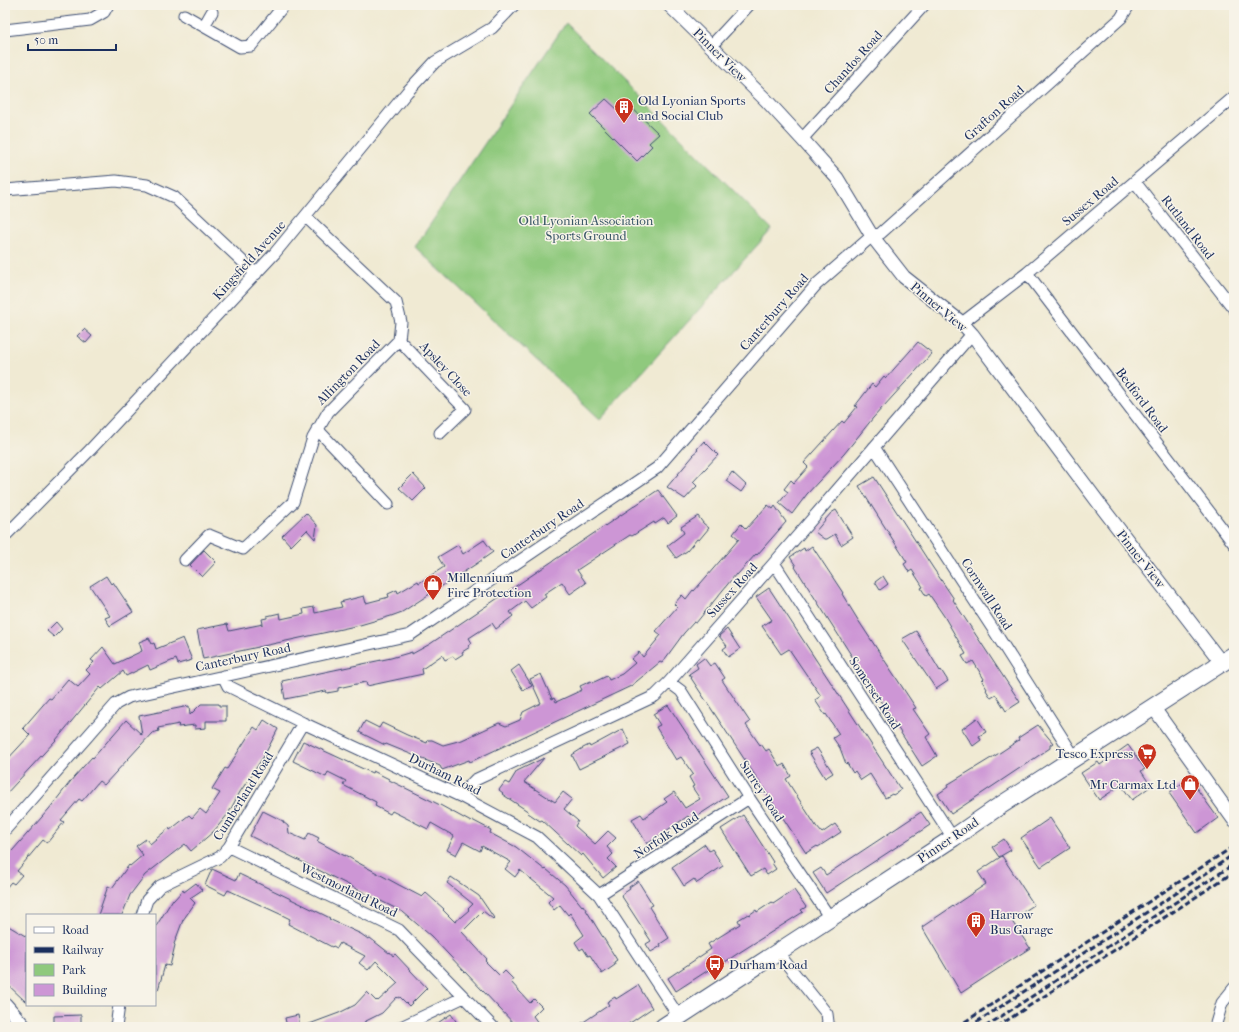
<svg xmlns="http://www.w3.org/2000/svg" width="1239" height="1032" viewBox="0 0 1239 1032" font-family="'IM FELL French Canon',serif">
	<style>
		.green { fill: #8fc97d; stroke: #557c6e }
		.building { fill: #cd96d5 }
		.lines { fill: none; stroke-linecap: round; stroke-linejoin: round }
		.minor-casing { stroke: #3b4b70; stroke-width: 13 }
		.tertiary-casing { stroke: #3b4b70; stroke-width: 15 }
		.primary-casing { stroke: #3b4b70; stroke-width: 19 }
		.minor { stroke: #fff; stroke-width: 11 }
		.tertiary { stroke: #fff; stroke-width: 13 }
		.primary { stroke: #fff; stroke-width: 17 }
		.rail { stroke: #1b2f5e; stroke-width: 3; stroke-dasharray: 6 3; stroke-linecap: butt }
		.labels { text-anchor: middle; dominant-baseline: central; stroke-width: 3; stroke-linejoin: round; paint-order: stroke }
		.street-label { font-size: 13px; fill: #1b2f5e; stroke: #f7f3e8 }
		.poi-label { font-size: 13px; fill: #1b2f5e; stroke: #f7f3e8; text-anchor: start }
		.park-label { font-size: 13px; fill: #385666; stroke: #f7f3e8 }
	</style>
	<rect width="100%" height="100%" fill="#f7f3e8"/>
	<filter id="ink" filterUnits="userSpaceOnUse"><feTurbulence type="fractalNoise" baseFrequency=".025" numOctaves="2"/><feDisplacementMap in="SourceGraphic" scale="8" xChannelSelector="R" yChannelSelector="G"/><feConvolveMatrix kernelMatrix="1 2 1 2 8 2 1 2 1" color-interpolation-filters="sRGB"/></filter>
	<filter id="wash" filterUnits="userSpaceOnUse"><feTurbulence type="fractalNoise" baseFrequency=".012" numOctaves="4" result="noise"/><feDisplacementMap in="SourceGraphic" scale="16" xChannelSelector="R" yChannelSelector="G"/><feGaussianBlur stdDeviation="0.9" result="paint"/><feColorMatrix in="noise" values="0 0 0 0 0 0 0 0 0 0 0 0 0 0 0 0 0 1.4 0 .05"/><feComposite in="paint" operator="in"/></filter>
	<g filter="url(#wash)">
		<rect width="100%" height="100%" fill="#f0ead3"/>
		<path class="green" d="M566,23L772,229L600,419L415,247Z"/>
		<g id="blocks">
			<path class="building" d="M606,99L618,110L626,102L659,134L649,143L652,146L637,161L590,114Z
				M84,329L92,336L86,343L77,336Z
				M918,342L932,353L925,361L873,418L844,454L807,494L792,514L779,503L788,492L784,489L791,480L794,483L808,467L804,463L842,421L844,423L857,407L855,406L872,384L875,387L884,376L886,378Z
				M704,441L718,455L693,482L697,486L685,499L667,487L694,455L693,454L698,450L697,449Z
				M732,472L746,485L741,492L726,481Z
				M413,474L426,488L413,501L399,488Z
				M874,477L933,568L954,599L953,600L966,620L1020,702L1006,711L996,695L991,698L986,690L987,689L982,681L984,679L973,661L967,664L962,656L966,654L944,616L929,594L926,596L921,588L923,587L912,570L909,572L904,564L907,562L859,486Z
				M658,490L677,516L668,523L664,518L655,524L654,522L632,536L630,535L577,570L586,583L570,594L562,582L544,594L546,597L531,608L525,601L510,612L513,616L496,629L492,623L469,638L472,643L468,646L470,647L462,652L463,654L455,659L453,656L445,660L442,655L422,669L423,674L367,686L366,682L338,688V691L327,693L326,691L285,699L282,681L391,658L412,652V654L430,644Z
				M768,505L773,509L775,506L786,522L757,555L756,554L737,575L736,574L696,623L694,622L684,633L662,663L660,662L631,686L470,762L469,760L442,770L440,766L386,744L385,745L359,732L365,721L379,728L382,723L407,735L427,743L428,740H432L443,745L462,740L499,723L506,726L520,720L523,712L541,703L530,679L541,674L552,699L554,698L556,702L582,690L580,686L591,681L592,683L607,676L609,680L622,674L635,663L631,659L639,652L643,657L661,635L656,631L677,607L674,604L682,595L686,599L693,590L694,591L739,539L733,534L741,524L746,529Z
				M836,510L853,537L841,545L835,534L827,539H824L815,532L831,513Z
				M306,513L317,525L315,539L307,530L291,546L282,536Z
				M698,516L703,523L709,528L699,540L697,539L687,551L676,558L667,546L684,533L681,527Z
				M484,540L493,552L476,564L402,612L391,616L360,625L203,659L197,630L227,624L229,631L263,624L262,619L267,618V616L280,613L281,619L304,614L303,609L314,607L315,613L342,607L340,602L364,596L366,603L389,597L388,594L397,590L398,593L418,581L419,583L444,567L438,557L458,545L463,554Z
				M812,546L843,593L842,594L858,620L916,708L913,709L930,734L926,737L937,756L922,766L795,567L796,566L790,557L804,548L805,551Z
				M204,550L216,562L202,577L190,565Z
				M106,576L111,584L113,582L133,612L110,626L105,618L110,616L90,586Z
				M883,576L888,584L880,590L875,582Z
				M769,588L901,790L893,795L892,794L885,798L870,774L861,780L855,771L853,773L847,763L846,764L840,748L833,738L839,734L826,714L825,715L815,700L821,696L789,649L781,654L762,626L772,620L756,597Z
				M56,622L62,629L54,637L47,631Z
				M727,629L740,649L728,657L723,649L727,646L719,636Z
				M916,631L940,671L941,670L948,681L936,689L902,639Z
				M149,638L152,644L154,643L156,649L183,638L192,660L178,664L176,659L150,670L148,665L126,676L123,671L102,689L100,687L56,740L5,795V762L30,735L23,728L49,698L51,699L68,679L78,687L90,674L86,670L94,662L91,660L103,647L115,664L142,651L139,642Z
				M704,658L710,666L715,663L725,678L722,680L750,722L746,725L760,745L761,744L766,751L769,749L780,767L784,764L791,776L786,779L816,826L822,833L835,824L841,832L818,847L817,846L806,853L691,678H692L689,674L698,668L696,664Z
				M519,665L532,686L523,690L511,671Z
				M201,704H219V706H226V721H206V728L195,729V725L178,727L179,724L158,728L159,731L152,733L104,785L99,781L82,801L79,799L61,820L64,822L55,833L47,843L43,840L17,871L22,875L14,884L11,882L5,889V859L49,809L74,777L92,757L93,758L126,720L142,735L139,716L189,706L190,715Z
				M668,705L728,796L691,820L688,816L647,844L632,819L641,814L644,818L667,802L664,799L674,792L685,808L700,799L692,787L694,786L689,777L693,774L681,757L676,760L656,727L660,725L653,714Z
				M977,718L986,732L979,736L981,740L973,746L962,729Z
				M264,720L278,729L264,756L240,792L228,814L214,831L191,851L185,844L145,875L130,895L122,915H98L108,886L112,888L129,865L130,866L143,855L136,846L146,839L150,844L169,828L170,830L189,815L192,818L200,809L206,814L220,793L212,789L225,768L227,769L254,727L258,730Z
				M1038,725L1053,743L1050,745V748L951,814L938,794L948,787L947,785L1001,752L1019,740L1018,738Z
				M623,729L630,744L579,769L572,755L583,748L589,745L590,747Z
				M303,741L372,773L373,771L389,779V780L440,805L471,822L472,820L491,830L490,833L516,847L545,870L546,869L565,885L582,906L583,905L617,960L614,962L615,965L602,974L590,955L588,956L583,948L580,950L575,942L584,935L570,913L568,915L560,905L554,910L548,902L553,897L520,870L515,877L505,869L511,862L482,846L480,851L463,842L456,855L447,850L454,836L431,823L428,829L392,811L390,814L375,806L376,802L343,785L346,781L328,772L326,777L293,761Z
				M1128,745L1145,769L1141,771L1151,786L1132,800L1121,785L1099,800L1081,773L1098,762L1100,765Z
				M817,748L833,773L825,778L809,752Z
				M544,758L524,782L555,802L563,792L572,799L564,809L578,821L575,826L595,844L608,831L616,838L607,847L613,854L608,859L616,867L603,878L583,854L581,856L542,820L540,821L528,813L529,812L502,794L503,793L499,790L505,782L509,784L517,771Z
				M1189,778L1218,818L1197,833L1169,793Z
				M263,811L283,821V822L288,826L289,833L305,840L309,833L319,838L317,841L345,856V855L355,861L399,885L422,897L426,893L444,909L443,910L455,922L469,910L468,909L473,904L447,883L451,877L479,896L494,918L493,919L483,911L462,932L487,959L485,961L500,976L505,971L513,979L511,982L530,1003L534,999L542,1007L533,1016L541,1027H517L431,936L403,912L250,836Z
				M921,812L930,825L826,893L813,873L821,868L826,875Z
				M743,815L773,862L772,863L776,869L767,875L763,869L751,876L721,829Z
				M1050,818L1070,848L1041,867L1021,838Z
				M1004,839L1011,850L999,857L992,847Z
				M705,844L709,851L712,849L723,866L697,883L694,879L684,886L672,867Z
				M1002,856L1034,905L1011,920L1030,948L961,993L922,927L986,884L978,872Z
				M212,869L236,880L239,874L322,914L330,918L329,919L361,934L368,939L370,938L389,953L390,952L393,956L395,954L427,988L409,1006L400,997L398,998L397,997L382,1013L364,1022L365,1024L358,1027H304V1026L339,1013L355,1005L367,992L376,1001L377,1000L378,1001L398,983L376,961L368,970L359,963L365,956L340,943L337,948L333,946L332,947L288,924L290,919L280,914L228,890L225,895L205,885Z
				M638,881L653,905L649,907L669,938L660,944L661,946L651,952L646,944L651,941L621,895L630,889L629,887Z
				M196,883L202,890L190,898L195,903L183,920L174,944L175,945L170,966L165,965L158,990L155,989V928L173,899L174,900L183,890L184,892Z
				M794,890L806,907L801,910L803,912L737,954L725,962L724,960L676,991L668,978L711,949L708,944L740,924L738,920L748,914L749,915L756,910L757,912L772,902L773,904Z
				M5,924L27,937L26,1002L5,982Z
				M638,985L652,1008L633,1021L623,1027H576L609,1005L607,1002L615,997L616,999Z
				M451,1014L460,1027H432Z
				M81,1015V1027H54V1016Z
				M298,1015L300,1027H287L285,1018Z"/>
		</g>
	</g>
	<g filter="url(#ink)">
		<use href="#blocks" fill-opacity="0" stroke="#3b4b70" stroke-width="1"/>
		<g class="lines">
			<g class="minor-casing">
				<path id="minor" d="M184,15L240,47L251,46L284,5
					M204,26L212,12
					M5,30L90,20L104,12L108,5
					M711,46L749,5
					M802,139L924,5
					M1135,182L1234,309
					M5,190L116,181L147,185L174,197L256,274
					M1027,273L1234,544
					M962,323L1027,273L1234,97
					M399,340L465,409L440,433
					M317,429L388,504
					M874,447L993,629L1075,758
					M5,536L90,450L275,253L407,92L435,62L492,28L514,5
					M185,560L209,535L243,549L293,502L313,438L328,412L399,340L401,322L396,302L306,217
					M774,563L953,838
					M223,676L228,686L303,723L460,796L537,837L599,895L679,1017
					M669,682L681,691L749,798L830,918
					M460,796L475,780L655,696L669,682L774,563L972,334
					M5,830L116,704L129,697L410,635L657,468L817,284L872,236L881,233L1121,18L1129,5
					M229,847L399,930L493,1027
					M599,895L749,798
					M142,915L147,900L160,886L220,857L229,847L303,723
					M778,953L827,1014L828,1022L826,1027
					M116,1027L119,1005
					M401,1027L464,997
					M1215,1027L1222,1003L1234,988"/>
			</g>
			<g class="tertiary-casing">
				<path id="tertiary" d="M669,5L766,100L802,139L837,178L872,236L904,277L962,323L972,334L1104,510L1221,662
					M1153,707L1234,820
					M5,1004L25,1027"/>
			</g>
			<g class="primary-casing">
				<path id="primary" d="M663,1027L953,838L995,809L1234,655"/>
			</g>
			<use href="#minor" class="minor"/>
			<use href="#tertiary" class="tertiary"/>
			<use href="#primary" class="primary"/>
			<path class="rail" d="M957,1027L1234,846
				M969,1027L1192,883L1234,854
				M985,1027L1234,864
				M997,1027L1234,872"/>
		</g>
	</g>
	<defs>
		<g id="building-pin" transform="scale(1)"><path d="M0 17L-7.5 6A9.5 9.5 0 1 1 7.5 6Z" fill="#c8321e" stroke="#f7f3e8"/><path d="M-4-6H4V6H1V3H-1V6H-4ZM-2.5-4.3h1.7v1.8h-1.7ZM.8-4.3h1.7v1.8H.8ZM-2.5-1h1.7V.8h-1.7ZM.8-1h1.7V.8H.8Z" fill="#fff"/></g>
		<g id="shop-pin" transform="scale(1)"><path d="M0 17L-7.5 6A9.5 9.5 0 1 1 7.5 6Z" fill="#c8321e" stroke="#f7f3e8"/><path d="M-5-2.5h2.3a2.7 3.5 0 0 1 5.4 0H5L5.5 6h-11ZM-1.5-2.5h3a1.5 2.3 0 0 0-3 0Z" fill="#fff"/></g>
		<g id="supermarket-pin" transform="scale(1)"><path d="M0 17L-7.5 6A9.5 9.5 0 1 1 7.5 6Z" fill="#c8321e" stroke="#f7f3e8"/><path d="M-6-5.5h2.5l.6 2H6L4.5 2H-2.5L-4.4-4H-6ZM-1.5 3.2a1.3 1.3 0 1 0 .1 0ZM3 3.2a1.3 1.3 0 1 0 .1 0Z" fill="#fff"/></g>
		<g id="bus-pin" transform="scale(1)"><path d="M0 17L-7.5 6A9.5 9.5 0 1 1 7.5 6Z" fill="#c8321e" stroke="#f7f3e8"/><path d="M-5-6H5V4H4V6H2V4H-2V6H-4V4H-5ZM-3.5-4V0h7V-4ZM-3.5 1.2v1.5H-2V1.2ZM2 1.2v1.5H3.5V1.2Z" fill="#fff"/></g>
	</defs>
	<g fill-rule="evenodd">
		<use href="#building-pin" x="624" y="107"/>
		<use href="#shop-pin" x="433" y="584"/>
		<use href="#supermarket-pin" x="1147" y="753"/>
		<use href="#shop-pin" x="1190" y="784"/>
		<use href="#building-pin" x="976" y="921"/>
		<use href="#bus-pin" x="715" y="964"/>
	</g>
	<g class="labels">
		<g class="street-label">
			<text transform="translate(720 55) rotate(45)">Pinner View</text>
			<text transform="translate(853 62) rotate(-48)">Chandos Road</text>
			<text transform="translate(994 113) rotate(-42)">Grafton Road</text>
			<text transform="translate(1090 201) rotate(-40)">Sussex Road</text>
			<text transform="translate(1188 227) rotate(52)">Rutland Road</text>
			<text transform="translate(249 260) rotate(-48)">Kingsfield Avenue</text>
			<text transform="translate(939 307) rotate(40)">Pinner View</text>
			<text transform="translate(774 312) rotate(-49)">Canterbury Road</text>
			<text transform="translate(446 369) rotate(47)">Apsley Close</text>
			<text transform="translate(348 372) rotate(-46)">Allington Road</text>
			<text transform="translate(1142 400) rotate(53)">Bedford Road</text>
			<text transform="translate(542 529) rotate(-34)">Canterbury Road</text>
			<text transform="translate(1141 559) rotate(52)">Pinner View</text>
			<text transform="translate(732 590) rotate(-48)">Sussex Road</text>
			<text transform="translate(987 594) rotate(57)">Cornwall Road</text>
			<text transform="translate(243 657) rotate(-12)">Canterbury Road</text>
			<text transform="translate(875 693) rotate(57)">Somerset Road</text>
			<text transform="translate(445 774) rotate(26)">Durham Road</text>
			<text transform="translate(762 791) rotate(57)">Surrey Road</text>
			<text transform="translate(243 796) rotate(-58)">Cumberland Road</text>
			<text transform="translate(666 835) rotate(-33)">Norfolk Road</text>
			<text transform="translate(948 840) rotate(-34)">Pinner Road</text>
			<text transform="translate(349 890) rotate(26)">Westmorland Road</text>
		</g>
		<g class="poi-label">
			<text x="638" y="100">Old Lyonian Sports<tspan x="638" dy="15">and Social Club</tspan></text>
			<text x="447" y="577">Millennium<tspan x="447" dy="15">Fire Protection</tspan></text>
			<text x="1133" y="753" text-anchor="end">Tesco Express</text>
			<text x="1176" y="784" text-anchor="end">Mr Carmax Ltd</text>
			<text x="990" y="914">Harrow<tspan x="990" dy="15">Bus Garage</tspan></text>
			<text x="729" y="964">Durham Road</text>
		</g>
		<g class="park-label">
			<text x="586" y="220">Old Lyonian Association<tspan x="586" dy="15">Sports Ground</tspan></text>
		</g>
	</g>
	<rect width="1239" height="1032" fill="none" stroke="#f7f3e8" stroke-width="20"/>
	<rect x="26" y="914" width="130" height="92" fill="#f7f3e8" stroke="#9fa5b1"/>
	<rect x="34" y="927" width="20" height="6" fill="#ffffff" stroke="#9fa5b1"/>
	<text x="62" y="934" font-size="12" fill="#1b2f5e">Road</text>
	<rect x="34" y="947" width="20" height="6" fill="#1b2f5e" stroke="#9fa5b1"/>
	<text x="62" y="954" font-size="12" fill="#1b2f5e">Railway</text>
	<rect x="34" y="964" width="20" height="12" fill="#8fc97d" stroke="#9fa5b1"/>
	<text x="62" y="974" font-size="12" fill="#1b2f5e">Park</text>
	<rect x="34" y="984" width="20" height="12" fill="#cd96d5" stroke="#9fa5b1"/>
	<text x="62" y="994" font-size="12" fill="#1b2f5e">Building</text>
	<path d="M28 44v6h88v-6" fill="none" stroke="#1b2f5e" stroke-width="2"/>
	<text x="34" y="44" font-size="12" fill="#1b2f5e" stroke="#f7f3e8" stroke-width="3" paint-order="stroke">50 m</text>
</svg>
